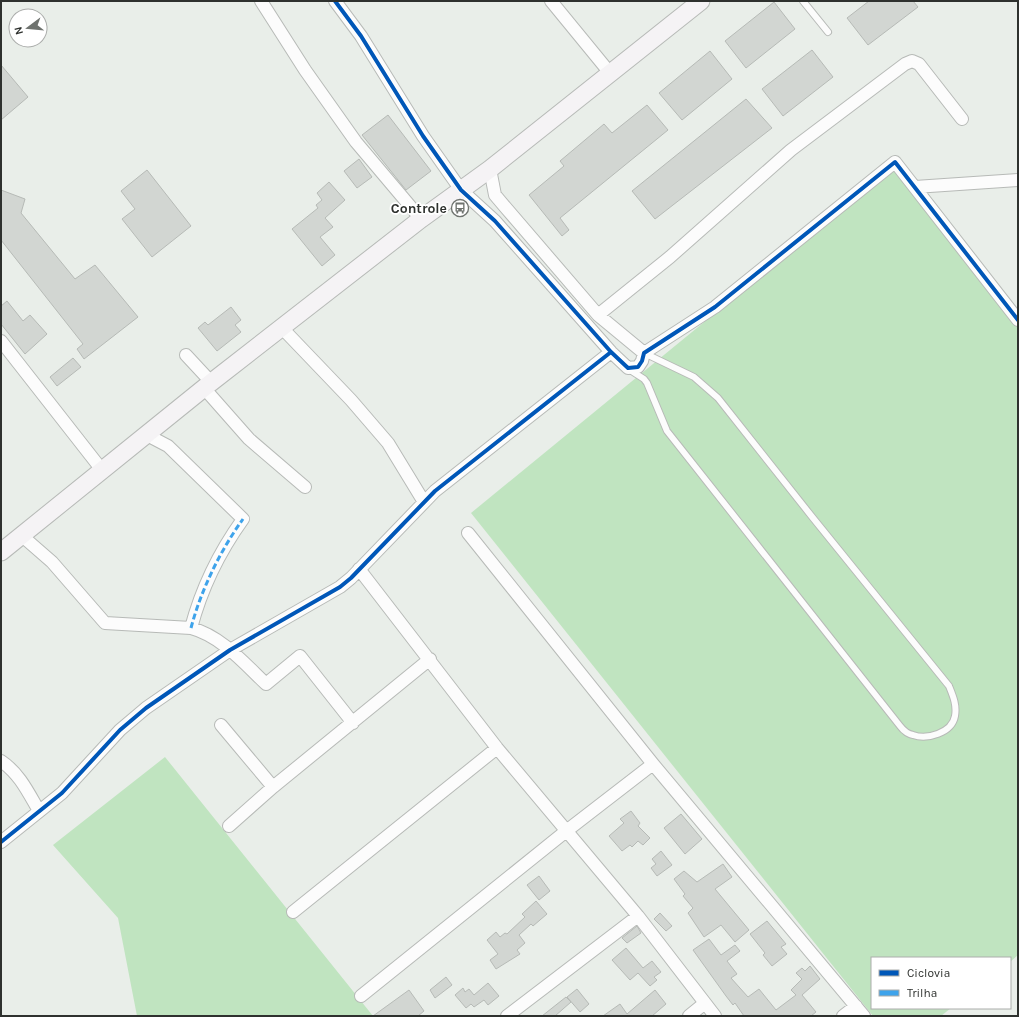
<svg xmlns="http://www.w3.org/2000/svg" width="1019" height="1017" viewBox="0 0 1019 1017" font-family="Karla,sans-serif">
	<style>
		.green { fill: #c0e4c0 }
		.building { fill: #d2d6d2; stroke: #b6bab6 }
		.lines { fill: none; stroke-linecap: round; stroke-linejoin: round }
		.lane-casing { stroke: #b7bab7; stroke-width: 8 }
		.street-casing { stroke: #b7bab7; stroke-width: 14 }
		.secondary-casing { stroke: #b7bab7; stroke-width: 19 }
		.lane { stroke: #fcfcfc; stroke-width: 6 }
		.street { stroke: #fcfcfc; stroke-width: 12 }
		.secondary { stroke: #f5f3f5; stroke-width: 17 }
		.quiet { stroke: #3ea3eb; stroke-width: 3; stroke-dasharray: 6 3; stroke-linecap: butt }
		.cycleway-casing { stroke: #fff; stroke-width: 6 }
		.cycleway { stroke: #0057b8; stroke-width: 4 }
		.labels { text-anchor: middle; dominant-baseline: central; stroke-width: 3.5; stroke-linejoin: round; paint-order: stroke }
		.poi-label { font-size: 14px; font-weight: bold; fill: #2e312e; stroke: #fff; text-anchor: end }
	</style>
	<rect width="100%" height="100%" fill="#e9eee9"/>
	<path class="green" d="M892,168L1018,325V955L1010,962V958H872V1008H951L941,1016H873L471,513Z
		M165,757L373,1016H137L118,918L53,845Z"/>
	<path class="building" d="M869,1H913L918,7L868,45L847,18Z
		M774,2L795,29L746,68L725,41Z
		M812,50L833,77L783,116L762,89Z
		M710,51L732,79L682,120L659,93Z
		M1,65L28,97L1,120Z
		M746,99L772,128L655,219L632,191Z
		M647,105L668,130L560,218L569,230L562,236L529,195L564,166L560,161L604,124L612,133Z
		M388,115L431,171L406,190L362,135Z
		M359,159L372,177L357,188L344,171Z
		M147,170L191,226L152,257L122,219L135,209L121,191Z
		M329,182L345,200L325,218L333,227L320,237L335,255L322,266L292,229L318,208L316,205L322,200L317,193Z
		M1,190L25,199L21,213L75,279L95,265L138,317L84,359L77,349L83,344L1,240Z
		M7,301L23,321L30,315L47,334L25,354L1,324V306Z
		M231,307L241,320L235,325L241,332L217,351L198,328L205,322L208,325Z
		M73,358L81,367L57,386L50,377Z
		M631,811L640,823L638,826L650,838L643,845L638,841L632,847L630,845L622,851L609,836L624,823L620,819Z
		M681,814L702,839L685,854L664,828Z
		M661,851L672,865L657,876L651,868L656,864L652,859Z
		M723,864L732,877L715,889L749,930L735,942L721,925L704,937L688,913L693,908L683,896L685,894L674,879L684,871L697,882Z
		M539,876L550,891L539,900L527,885Z
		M536,901L547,914L533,926L531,924L519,935L525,943L517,950L520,954L496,969L490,960L498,954L487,940L496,932L500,937L505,933L507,934L525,917L522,914Z
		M660,913L672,926L666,931L654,919Z
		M767,921L786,944L781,947L787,954L772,966L763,955L765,953L750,934Z
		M637,926L641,933L627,943L622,938Z
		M709,939L721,955L735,945L740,951L727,961L737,974L731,978L748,997L759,989L776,1010L796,995L791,990L802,979L796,973L802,968L805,971L810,966L820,979L802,995L816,1012L811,1016H744L735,1003L733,1005L726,996L693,950Z
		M626,948L643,968L652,961L661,972L654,977L657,980L650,986L638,973L630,980L612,960Z
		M446,977L452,985L435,998L430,990Z
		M488,983L499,996L488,1005L484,1000L474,1007L471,1004L466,1008L455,995L463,988L465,992L469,989L474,995Z
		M577,989L589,1004L580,1012L567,997Z
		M409,990L424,1011L418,1016H373Z
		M655,990L666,1004L652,1016H603L620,1004L627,1014Z
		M566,997L571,1002L555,1016H542Z"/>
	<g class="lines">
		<g class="lane-casing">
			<path id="lane" d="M803,1L828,32
				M630,370L644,379L647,383L667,431L900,726C903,730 908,734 913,735C927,740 952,733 955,716C957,705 953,696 949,686L813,518L718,398L694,377L644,353"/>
		</g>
		<g class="street-casing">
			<path id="street" d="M261,1L305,70L356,142L421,219
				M335,1L361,36L423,136L461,190L495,221L611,352L628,368L638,367L642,361L644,353L715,307L895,162L1018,320
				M551,1L610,73
				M490,169L495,195L506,208L598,315L644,353
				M915,187L1018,180
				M598,315L670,257L791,150L905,64L912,61L919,64L962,119
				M283,329L351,400L388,443L424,502
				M1,341L102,470
				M186,355L212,383
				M204,388L249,439L305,487
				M147,435L168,446L243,519C220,551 201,590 191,628
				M468,533L653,764L864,1016
				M21,535L52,562L105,623L191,628C221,636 244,663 266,684L300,656L353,723
				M359,569L497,748L638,916L715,1016
				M221,725L273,787
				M1,761C19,773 28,792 39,811
				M229,826L273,787L430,659
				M1,842L62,793L120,730L146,708L230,650L340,587L351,578L435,491L611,352
				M293,912L497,748
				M361,996L565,832L653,764
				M507,1016L638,916
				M689,1016L705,1003
				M843,1016L856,1006"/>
		</g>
		<g class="secondary-casing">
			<path id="secondary" d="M1,552L204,388L421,219L490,169L701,1"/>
		</g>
		<use href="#lane" class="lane"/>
		<use href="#street" class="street"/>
		<use href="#secondary" class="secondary"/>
		<path class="quiet" d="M191,628C201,590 220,551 243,519"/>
		<g class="cycleway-casing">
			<path id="cycleway" d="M335,1L361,36L423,136L461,190L495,221L611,352L628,368L638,367L642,361L644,353L715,307L895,162L1018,320
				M1,842L62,793L120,730L146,708L230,650L340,587L351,578L435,491L611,352"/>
		</g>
		<use href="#cycleway" class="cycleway"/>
	</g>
	<defs>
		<g id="bus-ring" transform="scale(0.9)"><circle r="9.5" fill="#fff" stroke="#6f736f" stroke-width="1.5"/><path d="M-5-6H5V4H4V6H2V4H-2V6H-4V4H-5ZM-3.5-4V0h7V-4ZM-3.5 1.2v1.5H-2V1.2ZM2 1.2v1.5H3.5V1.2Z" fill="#6f736f"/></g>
	</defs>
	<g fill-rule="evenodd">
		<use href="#bus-ring" x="460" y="208"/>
	</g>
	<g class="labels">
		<g class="poi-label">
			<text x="447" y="208">Controle</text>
		</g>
	</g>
	<rect width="1019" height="1017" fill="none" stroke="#2e312e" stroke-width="4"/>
	<rect x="871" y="957" width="140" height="52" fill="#ffffff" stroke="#abadab"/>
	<rect x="879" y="970" width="20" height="6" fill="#0057b8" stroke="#abadab"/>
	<text x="907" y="977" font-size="12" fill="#2e312e">Ciclovia</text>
	<rect x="879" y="990" width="20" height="6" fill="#3ea3eb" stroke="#abadab"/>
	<text x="907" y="997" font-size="12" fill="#2e312e">Trilha</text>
	<g transform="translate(28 28) rotate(254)"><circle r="19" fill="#ffffff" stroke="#abadab"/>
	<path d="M0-3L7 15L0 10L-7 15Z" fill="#6f736f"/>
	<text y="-6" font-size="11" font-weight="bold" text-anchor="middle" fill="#2e312e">N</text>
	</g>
</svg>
